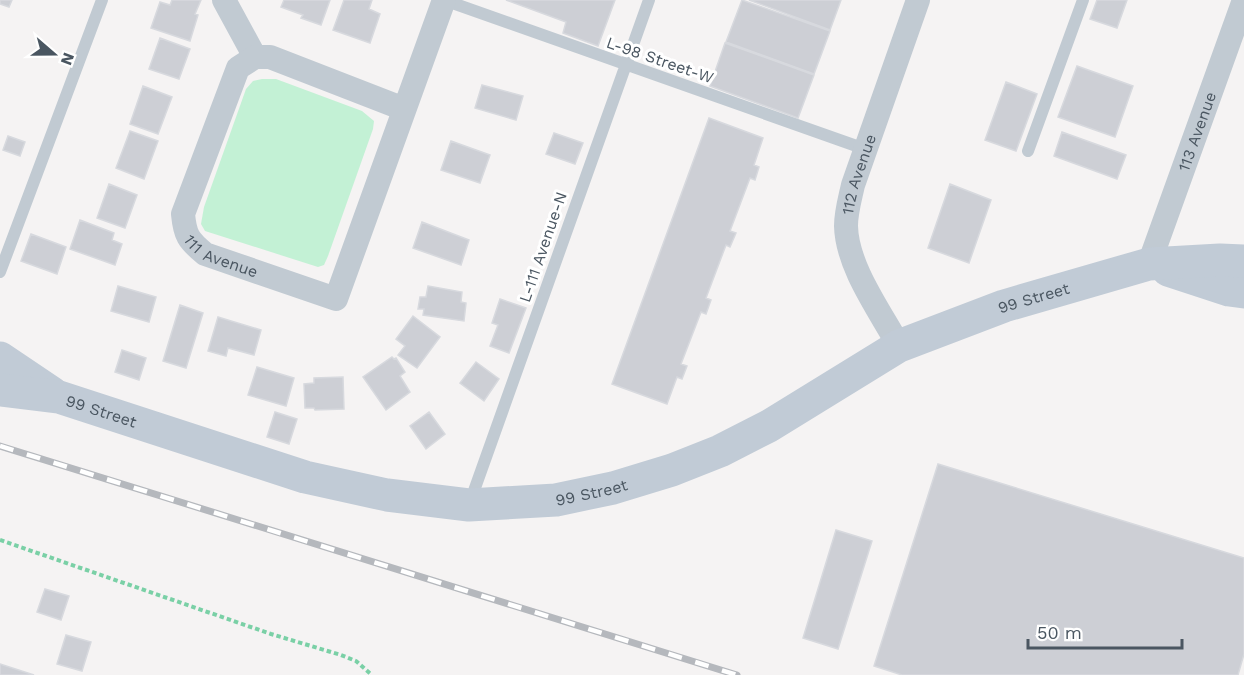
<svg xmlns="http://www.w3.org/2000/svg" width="1244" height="675" viewBox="0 0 1244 675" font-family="'Work Sans',sans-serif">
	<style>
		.green { fill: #c3f1d5 }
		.building { fill: #cdcfd5; stroke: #d7d9de; stroke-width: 1.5 }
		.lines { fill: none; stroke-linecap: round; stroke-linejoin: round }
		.path { stroke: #7ad0a6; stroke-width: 4; stroke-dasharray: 4.5 3; stroke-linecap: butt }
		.lane { stroke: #c1cad2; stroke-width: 12 }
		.street { stroke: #c1cad2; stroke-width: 24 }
		.secondary { stroke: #c1cbd6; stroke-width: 33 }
		.rail-casing { stroke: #b5b8bd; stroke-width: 7 }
		.rail { stroke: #fff; stroke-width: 4.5; stroke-dasharray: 14; stroke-linecap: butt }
		.labels { text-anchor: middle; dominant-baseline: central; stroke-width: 6; stroke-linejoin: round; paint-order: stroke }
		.street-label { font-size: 16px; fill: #4a5661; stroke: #fff }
	</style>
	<rect width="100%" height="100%" fill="#f5f3f3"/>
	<path class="green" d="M262,79H276L362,111L374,121L373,129L328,256L324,265L318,267L205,231L201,224L204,207L246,89L253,81Z"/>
	<path class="building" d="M0,0H12L9,7L0,4Z
		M172,0H201L195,14L198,15L190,41L151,28L160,2L170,5Z
		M284,0H330L321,25L301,18L303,15L281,7Z
		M344,0H372L369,9L380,14L370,43L333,30Z
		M506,0H615L598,46L563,33L566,22Z
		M742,0L830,31L814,74L726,42Z
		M749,0H841L830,30Z
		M1097,0H1127L1117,28L1090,19Z
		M160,38L190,49L179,79L149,69Z
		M725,43L814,75L798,118L710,86Z
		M1077,66L1133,86L1115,137L1058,117Z
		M1006,82L1037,94L1016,151L985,140Z
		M482,85L523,96L516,120L475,108Z
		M143,86L172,97L158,134L130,124Z
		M709,118L763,138L754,165L759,167L755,180L750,178L730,231L736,233L730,247L726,245L706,298L711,300L706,314L701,312L681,364L687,366L682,379L677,377L667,404L612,384Z
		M130,131L158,141L144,179L116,168Z
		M1062,132L1126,155L1117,179L1054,156Z
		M554,133L583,143L575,164L546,154Z
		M8,136L25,142L20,156L3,150Z
		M451,141L490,155L480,183L441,170Z
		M109,184L137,195L125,228L97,218Z
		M950,184L991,200L969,263L928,248Z
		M80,220L114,233L112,240L122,244L115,265L70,249Z
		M422,222L469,240L461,265L413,248Z
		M31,234L66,247L57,274L21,261Z
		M118,286L156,297L149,322L111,311Z
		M428,286L462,292L461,302L466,303L464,321L423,315L424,309H418L420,297H426Z
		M500,299L526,308L509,353L490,346L498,325L492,323Z
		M180,305L203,313L186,368L163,361Z
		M413,316L440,337L417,368L398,355L405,346L396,339Z
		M218,317L261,330L254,355L228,348L226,356L208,351Z
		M122,350L146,358L139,380L115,372Z
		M392,357L394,359L396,358L405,372L400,376L410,392L386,410L363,377Z
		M476,362L499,379L484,401L460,383Z
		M257,367L294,378L286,406L248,395Z
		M343,377L344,409L315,410L314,408H305L304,384L314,383V378Z
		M275,412L297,419L289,444L267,437Z
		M429,412L445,434L426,449L410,426Z
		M938,464L1244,558V654L1238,675H902L874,666Z
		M836,530L872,541L838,649L803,638Z
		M45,589L69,596L61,620L37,612Z
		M66,635L91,642L82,671L57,664Z
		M0,664L34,675H0Z"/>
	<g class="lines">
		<path class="path" d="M0,540L271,634L341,655L356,661L372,675"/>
		<path class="lane" d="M444,0L865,149
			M1028,151L1083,0
			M0,272L102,0
			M470,502L649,0"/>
		<g class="street">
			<path d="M224,0L255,57"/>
			<path id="s1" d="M404,109L270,57H255L238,68L183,214C185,235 188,240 205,254L336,299L444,0"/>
			<path id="s2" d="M1149,264L1244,0"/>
			<path id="s3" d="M899,346C880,311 847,267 846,226C846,212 850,199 853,185L918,0"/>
		</g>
		<g class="secondary">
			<path d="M1168,270L1229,290L1244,292"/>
			<path d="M0,358L52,393"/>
			<path id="s4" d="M0,390L59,397L305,477L387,495L469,505L556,500L613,488L672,470L720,451L769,426L899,346L1004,306L1149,264L1220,260L1244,261"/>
		</g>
		<g class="rail-casing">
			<path id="rail" d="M0,446L737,675"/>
		</g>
		<use href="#rail" class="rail"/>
	</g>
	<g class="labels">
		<g class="street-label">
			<text transform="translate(660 60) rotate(19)">L-98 Street-W</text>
			<text stroke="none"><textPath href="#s2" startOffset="141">113 Avenue</textPath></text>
			<text stroke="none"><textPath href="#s3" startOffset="186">112 Avenue</textPath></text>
			<text transform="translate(543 247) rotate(-71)">L-111 Avenue-N</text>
			<text stroke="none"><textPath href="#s1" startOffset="398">111 Avenue</textPath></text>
			<text stroke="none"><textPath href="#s4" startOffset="1094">99 Street</textPath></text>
			<text stroke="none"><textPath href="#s4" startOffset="104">99 Street</textPath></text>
			<text stroke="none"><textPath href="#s4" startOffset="608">99 Street</textPath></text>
		</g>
	</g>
	<g transform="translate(54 54) rotate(110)" stroke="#ffffff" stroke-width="4.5" paint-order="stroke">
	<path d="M0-4.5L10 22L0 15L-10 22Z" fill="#4a5661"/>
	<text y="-9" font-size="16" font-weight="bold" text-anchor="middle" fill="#4a5661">N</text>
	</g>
	<path d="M1028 639v9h154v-9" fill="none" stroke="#4a5661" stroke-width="3"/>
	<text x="1037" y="639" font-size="18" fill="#4a5661" stroke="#ffffff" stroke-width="4.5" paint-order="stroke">50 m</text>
</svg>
